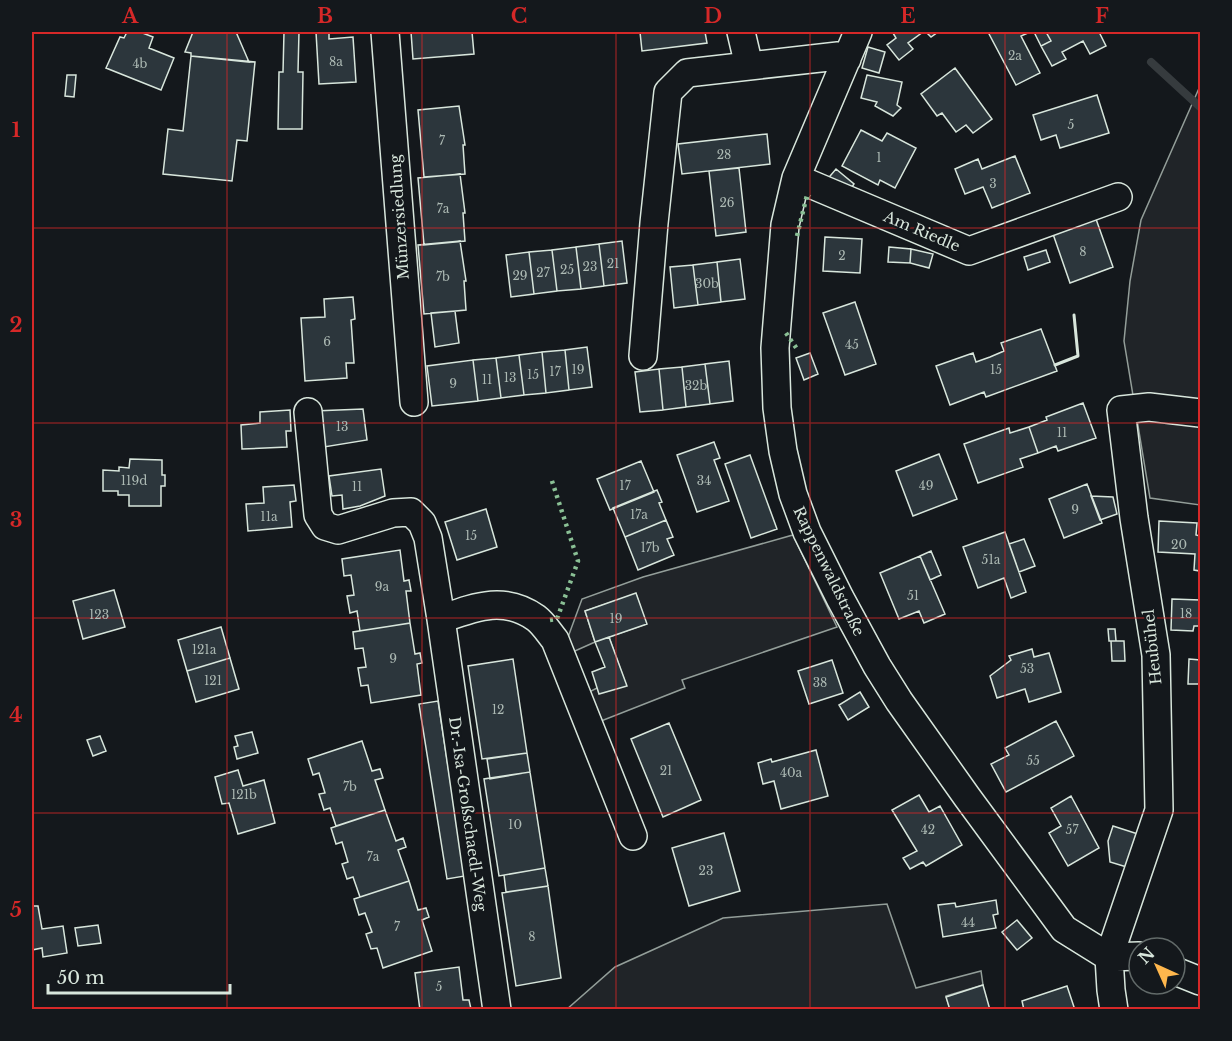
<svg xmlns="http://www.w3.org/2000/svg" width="1232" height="1041" viewBox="0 0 1232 1041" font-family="'Libre Baskerville',serif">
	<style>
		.green { fill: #202428; stroke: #939e99; stroke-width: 1.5 }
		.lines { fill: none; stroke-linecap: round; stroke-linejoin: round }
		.stream { stroke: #363b3e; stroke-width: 8 }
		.building { fill: #2c363c; stroke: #d8e6dc; stroke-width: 1.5 }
		.minor-casing { stroke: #d8e6dc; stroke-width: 30 }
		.minor { stroke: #14181c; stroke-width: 27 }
		.hedge { stroke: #8ac095; stroke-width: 4.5; stroke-dasharray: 3 4.5; stroke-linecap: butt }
		.wall { stroke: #d8e6dc; stroke-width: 3 }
		.grid { fill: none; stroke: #d62828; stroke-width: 1.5; stroke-opacity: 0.55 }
		.labels { text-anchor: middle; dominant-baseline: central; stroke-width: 4.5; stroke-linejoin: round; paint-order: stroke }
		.number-label { font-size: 12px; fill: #adbab4 }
		.street-label { font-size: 15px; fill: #d8e6dc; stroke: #14181c }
		.neatline { fill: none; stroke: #d62828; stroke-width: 2 }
		.grid-label { font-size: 20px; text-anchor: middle; font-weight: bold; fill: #d62828 }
	</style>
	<rect width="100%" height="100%" fill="#14181c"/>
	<path class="green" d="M1200,86V505L1150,498L1124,341L1130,281L1141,220Z
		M793,535L837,627L682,680L685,688L596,723L585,694L597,688L626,685L609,637L646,624L636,594L585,611L595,642L566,655L564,648L582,599L643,577Z
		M887,904L916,988L981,971L983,985L946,996L950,1009L566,1010L615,967L723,918Z"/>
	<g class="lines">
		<path class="stream" d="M1151,62L1200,107"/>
	</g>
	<path class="building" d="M127,32H140L153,37L149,48L174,58L161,90L106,68L120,37L124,38Z
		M193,32H236L249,62L191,56V53L185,52Z
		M284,32H299L298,72H303L302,129H278L279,72H283Z
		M316,32H329V39L353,37L356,82L319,84Z
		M411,32H472L474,54L413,59Z
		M640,32H705L707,43L642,51Z
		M895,32H923L908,43L913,49L899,60L887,45L896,38L893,33Z
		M926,32H938L931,37Z
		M988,32H1030L1021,36L1040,73L1016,85Z
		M1034,32H1046L1051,41L1041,46Z
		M1046,32H1099L1106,46L1090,54L1083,41L1062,52L1066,59L1052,66L1041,46L1051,41Z
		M868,47L885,52L879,73L862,68Z
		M191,56L255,62L247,141L237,140L232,181L163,174L168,129L183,131Z
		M955,68L992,119L973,133L966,125L956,132L942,113L937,116L921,94Z
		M67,75H76L74,97L65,96Z
		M867,75L902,82L897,105L901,108L893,116L875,106L877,102L861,98Z
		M1097,95L1109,133L1060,148L1056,135L1041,140L1033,115Z
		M459,106L465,145H463L465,174L424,177L418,110Z
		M861,130L882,141L887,133L916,148L895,188L880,180L878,185L842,166Z
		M767,134L770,164L682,174L678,144Z
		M1015,156L1030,193L992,208L983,187L965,194L955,169L978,159L982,169Z
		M739,168L746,232L716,236L709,171Z
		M836,169L854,184L848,193L825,182Z
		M460,174L465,213H463L465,241L424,245L418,178Z
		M1096,219L1113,267L1070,283L1053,234Z
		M825,237L862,239L860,273L823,271Z
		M460,241L466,281H464L466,310L424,314L418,245Z
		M622,241L627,283L604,286L599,244Z
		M599,244L604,286L581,289L576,247Z
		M576,247L581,289L557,291L552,250Z
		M889,247L911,249L910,263L888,262Z
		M911,249L933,254L929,268L910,263Z
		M552,250L557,291L534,294L529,252Z
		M1046,250L1050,262L1028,270L1024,257Z
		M529,252L534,294L511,297L506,255Z
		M740,259L745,299L721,302L717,262Z
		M717,262L721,302L698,305L693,265Z
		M693,265L698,305L674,308L670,267Z
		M353,297L355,319L351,320L354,363H346L347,378L305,381L301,318L325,317L324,299Z
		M855,302L876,364L845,375L823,313Z
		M455,311L459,343L435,347L431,313Z
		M1041,329L1057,371L986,397L984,392L950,405L936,366L973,353L976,362L990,357L1004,351L1001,343Z
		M587,347L592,387L569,390L565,350Z
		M565,350L569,390L546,393L542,352Z
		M542,352L546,393L524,395L519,355Z
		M810,353L818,374L804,380L796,358Z
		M519,355L524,395L501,398L496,358Z
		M496,358L501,398L478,401L473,360Z
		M473,360L478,401L432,406L427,366Z
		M729,361L733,401L710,404L705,364Z
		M705,364L710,404L686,407L682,367Z
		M682,367L686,407L663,410L659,369Z
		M659,369L663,410L640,412L635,372Z
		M1083,403L1096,438L1058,451L1056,446L1038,453L1029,427L1047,420L1046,417Z
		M363,409L367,440L324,447L314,411Z
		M290,410L291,431H286L287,447L242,449L241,425L260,423V412Z
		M1029,427L1038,453L1020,459L1023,467L978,483L964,444L1009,428L1010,433Z
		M714,442L720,458L714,460L729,501L697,512L677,455Z
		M939,454L957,499L913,516L896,471Z
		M750,455L777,529L751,538L725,464Z
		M130,459L162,460V475H165V486H161V506H129V495H118V491H103V470L119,471V467L129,468Z
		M641,461L654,492L610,510L597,479Z
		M381,469L385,496L360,506L343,509L342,495L332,496L329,476Z
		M1087,484L1102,523L1064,538L1049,499Z
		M294,485L296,501L290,502L292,527L248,531L246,504L264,503L263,487Z
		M657,490L662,502L659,503L666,520L625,537L613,508Z
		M1091,496L1113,497L1117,514L1100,520Z
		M486,509L497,547L457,560L445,522Z
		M666,520L673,537L667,539L674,555L638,570L625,537Z
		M1159,521L1197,523L1196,535L1200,536V571L1194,570L1195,554L1158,552Z
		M1005,532L1026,592L1011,598L1004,578L978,588L963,547Z
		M1024,539L1035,566L1019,572L1009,544Z
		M400,550L404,581L409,580L411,591H406L410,623L360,631L357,611L350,613L347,596L354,595L351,575L344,576L342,559Z
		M931,551L941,575L930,580L920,556Z
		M920,556L945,614L924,623L919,611L899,619L880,573Z
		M114,590L125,627L83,639L73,601Z
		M636,593L647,624L595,642L585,611Z
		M1172,599L1200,600V626H1194L1193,631L1171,630Z
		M410,623L415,654L420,653L422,663L417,664L421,695L371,703L368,685L361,686L358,668L366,667L363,648L355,649L353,632Z
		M221,627L230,658L187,671L178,640Z
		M1108,629H1115L1116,641H1109Z
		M609,637L627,686L599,694L592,672L605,667L595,642Z
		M1111,641H1124L1125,661H1112Z
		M1032,649L1034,657L1049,653L1061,692L1029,702L1025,689L997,698L990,676L1011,660L1009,656Z
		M230,658L239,689L196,702L187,671Z
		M513,659L527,753L482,759L468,666Z
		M1189,659L1200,660V684H1188Z
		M832,660L843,693L809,704L798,671Z
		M860,692L869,707L848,720L839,705Z
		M438,701L465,876L447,879L419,704Z
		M1056,721L1074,756L1006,792L991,764L1009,755L1005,748Z
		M669,723L701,800L663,817L631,739Z
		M252,732L258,753L237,759L234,747L238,746L235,736Z
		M100,736L106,751L93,756L87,740Z
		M362,741L372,771L380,769L383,778L375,780L385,810L336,826L330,808L324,810L319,794L325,793L319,773L313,775L308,759Z
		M816,750L828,796L781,809L774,781L763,784L758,763L771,759L772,762Z
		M527,753L530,772L490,779L487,759Z
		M238,770L243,786L264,780L275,823L238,834L229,803L222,804L215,777Z
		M530,772L545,868L499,876L484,779Z
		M919,795L929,812L940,806L962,845L926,866L923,862L910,869L903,858L917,851L892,810Z
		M1071,796L1099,848L1068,866L1049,833L1061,826L1051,808Z
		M385,810L396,841L403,838L406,847L398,850L409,881L360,897L353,877L347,879L342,864L348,862L342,842L336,844L331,828Z
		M1113,826L1141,835L1130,868L1110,862L1108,841Z
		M724,833L740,891L689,906L672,848Z
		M545,868L548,886L506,892L504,875Z
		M409,881L418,910L426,908L429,917L422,920L432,951L383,968L377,948L371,949L366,934L372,932L365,913L359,915L354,899Z
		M548,886L561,978L516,986L502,893Z
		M996,900L998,914L993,915L996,928L943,937L938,905L955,903L956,907Z
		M32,906H38L42,929L63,926L67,953L43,957L42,948L32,950Z
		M1017,920L1032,938L1017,950L1002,932Z
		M98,925L101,943L78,946L75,928Z
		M459,967L463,1000H469L471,1009L420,1010L415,973Z
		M983,985L990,1010H950L946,997Z
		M1067,986L1075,1010H1024L1022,1001Z"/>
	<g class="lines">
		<g class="minor-casing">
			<path id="minor" d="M385,32L414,402
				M858,32L796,178L785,225L775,348L777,408L783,451L793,494L807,532L840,598L877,666L899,701L967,797L1064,929L1109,957
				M749,66L838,56L847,59
				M796,178L969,251L1118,197
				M643,356L654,223L668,92L687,73L749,66L741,32
				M308,412L318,515L325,526L338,530L393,513L411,512L422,523L428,538L441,619
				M1109,957L1139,956
				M1175,971L1200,981
				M497,1010L441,619C475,607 504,595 536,618C544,624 549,633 555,640L633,836
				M1114,1010L1111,990L1109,957L1159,810L1156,655L1134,518L1121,410L1149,407L1200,413"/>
		</g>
		<use href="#minor" class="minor"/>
		<path class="hedge" d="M797,236L807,195L810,197
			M786,333L797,349
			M550,620L557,619L578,561L551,478"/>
		<path class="wall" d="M1055,365L1078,356L1074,315"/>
	</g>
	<path class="grid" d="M227,32V1010M422,32V1010M616,32V1010M810,32V1010M1005,32V1010M32,228H1200M32,423H1200M32,618H1200M32,813H1200"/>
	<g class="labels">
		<g class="number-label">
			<text x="1015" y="55">2a</text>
			<text x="336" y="61">8a</text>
			<text x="140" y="63">4b</text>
			<text x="1071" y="124">5</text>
			<text x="442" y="140">7</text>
			<text x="724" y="154">28</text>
			<text x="879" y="157">1</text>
			<text x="993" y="183">3</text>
			<text x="727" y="202">26</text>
			<text x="443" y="208">7a</text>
			<text x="1083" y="251">8</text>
			<text x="842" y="255">2</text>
			<text x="613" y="263">21</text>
			<text x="590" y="266">23</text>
			<text x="567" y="269">25</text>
			<text x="543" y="272">27</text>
			<text x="520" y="275">29</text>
			<text x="443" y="276">7b</text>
			<text x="707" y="283">30b</text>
			<text x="327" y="341">6</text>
			<text x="852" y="344">45</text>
			<text x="578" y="369">19</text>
			<text x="996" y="369">15</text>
			<text x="555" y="371">17</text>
			<text x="533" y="374">15</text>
			<text x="510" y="377">13</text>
			<text x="487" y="379">11</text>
			<text x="453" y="383">9</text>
			<text x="696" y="385">32b</text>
			<text x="342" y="426">13</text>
			<text x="1062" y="432">11</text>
			<text x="134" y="480">119d</text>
			<text x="704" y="480">34</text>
			<text x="625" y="485">17</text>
			<text x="926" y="485">49</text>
			<text x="357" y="486">11</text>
			<text x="1075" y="509">9</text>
			<text x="639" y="514">17a</text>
			<text x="269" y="516">11a</text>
			<text x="471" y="535">15</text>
			<text x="1179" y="544">20</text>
			<text x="650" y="547">17b</text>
			<text x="991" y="559">51a</text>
			<text x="382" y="586">9a</text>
			<text x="913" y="595">51</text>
			<text x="1186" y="613">18</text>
			<text x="99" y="614">123</text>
			<text x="616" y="618">19</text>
			<text x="204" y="649">121a</text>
			<text x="393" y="658">9</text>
			<text x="1027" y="668">53</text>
			<text x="213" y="680">121</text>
			<text x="820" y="682">38</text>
			<text x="498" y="709">12</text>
			<text x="1033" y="760">55</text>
			<text x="666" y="770">21</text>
			<text x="791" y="772">40a</text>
			<text x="350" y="786">7b</text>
			<text x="244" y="794">121b</text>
			<text x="515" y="824">10</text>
			<text x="928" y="829">42</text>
			<text x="1072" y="829">57</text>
			<text x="373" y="856">7a</text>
			<text x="706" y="870">23</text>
			<text x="968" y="922">44</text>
			<text x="397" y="926">7</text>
			<text x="532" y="936">8</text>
			<text x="439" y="986">5</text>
		</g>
		<g class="street-label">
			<text transform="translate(399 217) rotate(-94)">Münzersiedlung</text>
			<text transform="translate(922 231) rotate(23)">Am Riedle</text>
			<text transform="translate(829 571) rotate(64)">Rappenwaldstraße</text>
			<text transform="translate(1152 647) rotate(-96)">Heubühel</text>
			<text transform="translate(468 814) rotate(82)">Dr.-Isa-Großschaedl-Weg</text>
		</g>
	</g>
	<rect width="1232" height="1041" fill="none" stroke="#14181c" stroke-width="66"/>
	<g transform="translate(1157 966) rotate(315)"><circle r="28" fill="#14181c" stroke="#626a69" stroke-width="1.5"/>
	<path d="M0-4.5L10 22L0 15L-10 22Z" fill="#ffb74d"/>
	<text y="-9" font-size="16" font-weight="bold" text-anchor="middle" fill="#d8e6dc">N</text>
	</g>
	<path d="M48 984v9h182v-9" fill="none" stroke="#d8e6dc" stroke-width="3"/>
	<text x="57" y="984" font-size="18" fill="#d8e6dc" stroke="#14181c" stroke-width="4.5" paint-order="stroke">50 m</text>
	<rect x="33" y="33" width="1166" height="975" class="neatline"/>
	<g class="grid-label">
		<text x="130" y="23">A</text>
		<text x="325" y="23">B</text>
		<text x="519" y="23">C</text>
		<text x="713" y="23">D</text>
		<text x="908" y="23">E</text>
		<text x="1102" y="23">F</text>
		<text x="16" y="137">1</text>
		<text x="16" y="332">2</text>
		<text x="16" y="527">3</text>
		<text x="16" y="722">4</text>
		<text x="16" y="917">5</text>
	</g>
</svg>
